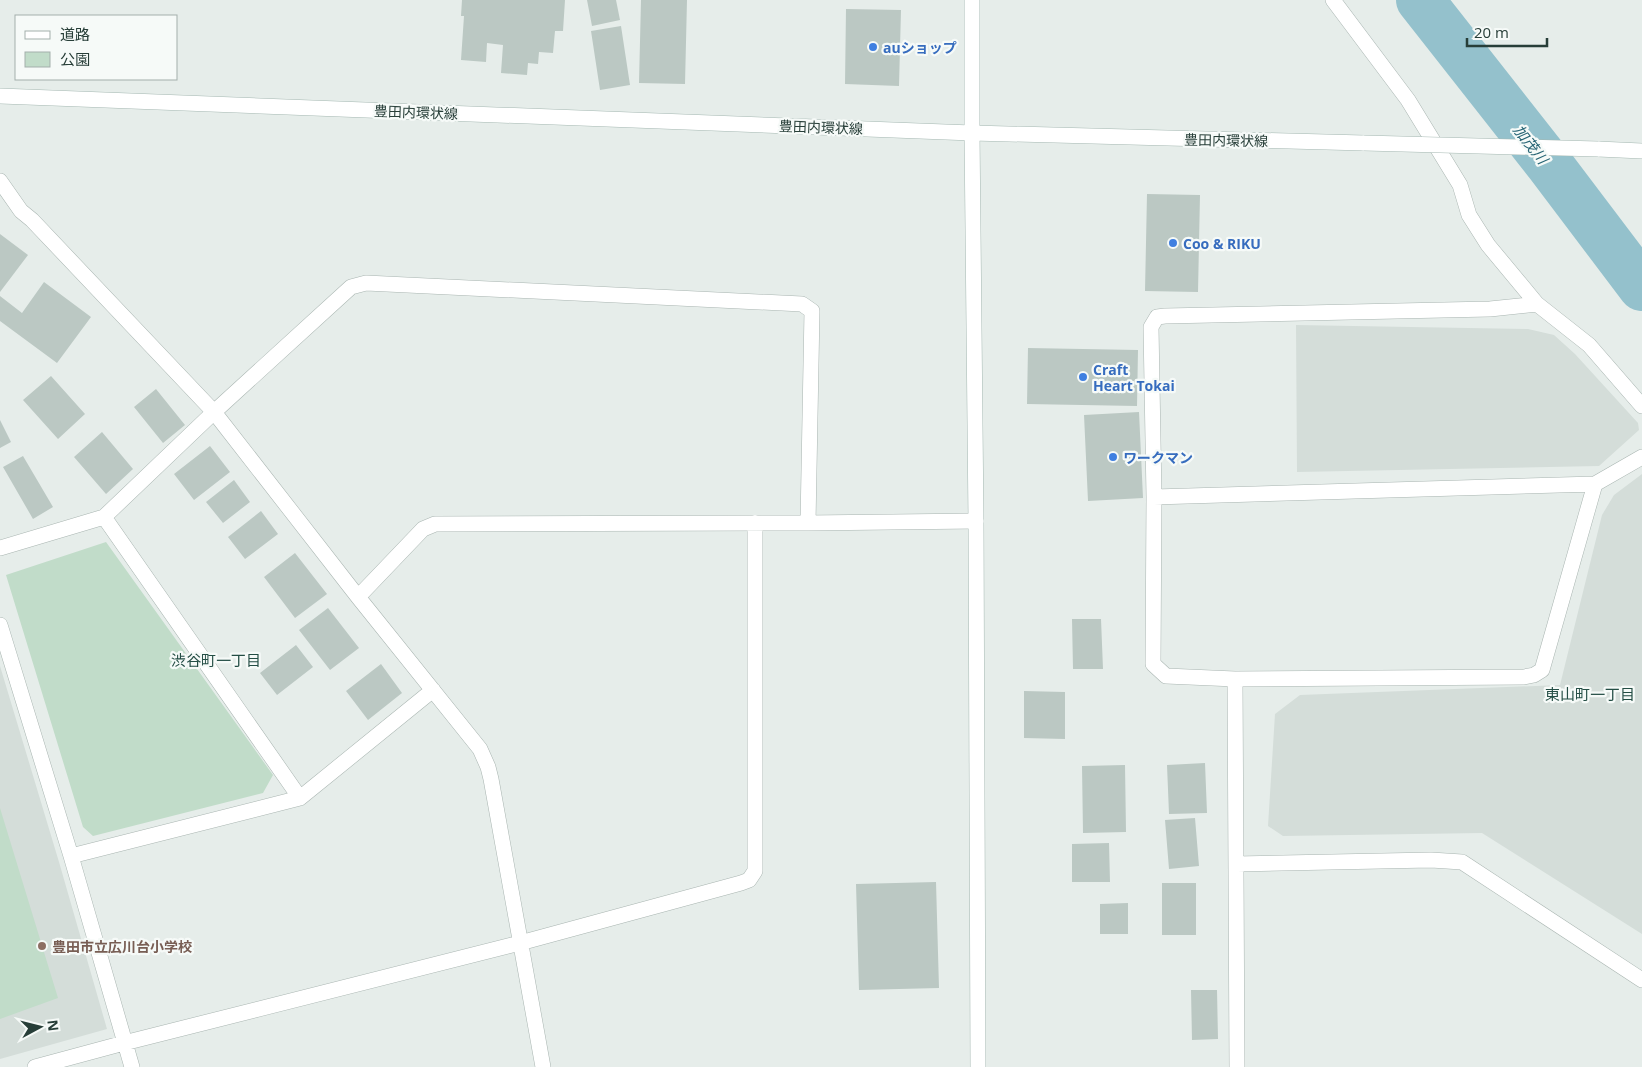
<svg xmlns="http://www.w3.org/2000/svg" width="1642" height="1067" viewBox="0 0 1642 1067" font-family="'Open Sans','Noto Sans JP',sans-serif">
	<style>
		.built { fill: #d4ddd9 }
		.green { fill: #c1dcc9 }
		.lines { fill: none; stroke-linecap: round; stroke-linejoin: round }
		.river { stroke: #94c1cc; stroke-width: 48 }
		.building { fill: #bbc8c3 }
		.street-casing { stroke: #a9b5b1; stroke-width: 16 }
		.secondary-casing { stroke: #a5b8b2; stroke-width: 16 }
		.street { stroke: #fff; stroke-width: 15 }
		.secondary { stroke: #fff; stroke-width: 15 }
		.secondary-bridge-casing { stroke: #a5b8b2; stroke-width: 16; stroke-linecap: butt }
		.secondary-bridge { stroke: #fff; stroke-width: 15 }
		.shop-dot { fill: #3f7fe0; stroke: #f6faf8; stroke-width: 2 }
		.education-dot { fill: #8d6e63; stroke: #f6faf8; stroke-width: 2 }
		.labels { text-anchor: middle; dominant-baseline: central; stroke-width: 4.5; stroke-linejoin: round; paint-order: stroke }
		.shop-label { font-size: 14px; font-weight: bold; fill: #366cbe; stroke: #f6faf8; text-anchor: start }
		.street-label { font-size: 14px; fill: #273e38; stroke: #f6faf8 }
		.education-label { font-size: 14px; font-weight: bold; fill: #785e54; stroke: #f6faf8; text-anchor: start }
		.water-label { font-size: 15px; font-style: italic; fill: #266474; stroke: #f6faf8 }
		.neighbourhood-label { font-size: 15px; fill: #244e45; stroke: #f6faf8 }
	</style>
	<rect width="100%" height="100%" fill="#e6edea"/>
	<path class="built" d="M1296,325L1528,329L1554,335L1575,354L1638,423L1639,430L1599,466L1297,472Z
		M1642,474V934L1482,833L1283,836L1268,826L1275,714L1300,695L1560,685L1602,515L1614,495Z
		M0,666L59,862L107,1029L0,1059Z"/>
	<path class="green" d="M106,542L273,775L263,793L93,836L83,827L6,575Z
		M0,808L58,998L0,1019Z"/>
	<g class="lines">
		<path class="river" d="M1420,0L1549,164L1642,287"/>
	</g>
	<path class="building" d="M462,0H565L563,31H555L553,53L539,52L538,64L528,63L527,75L501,73L503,45L487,43L486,62L461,60L464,16H461Z
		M587,0H616L620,20L592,26Z
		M641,0H687L685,84L639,83Z
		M846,9L901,10L899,86L845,84Z
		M621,26L630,85L600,90L591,31Z
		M1147,194L1200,195L1198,292L1145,291Z
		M0,234L28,255L0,292Z
		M44,282L91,317L57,363L0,321V296L22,313Z
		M1028,348L1138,350L1137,406L1027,404Z
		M51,376L85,414L58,439L23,400Z
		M156,389L185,425L163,443L134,407Z
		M1139,412L1143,498L1088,501L1084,415Z
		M0,420L11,442L0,448Z
		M102,432L133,469L106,494L74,457Z
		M210,446L230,472L194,500L174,474Z
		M23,456L53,507L33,519L3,467Z
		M234,480L250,502L223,523L206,502Z
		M261,511L278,534L245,559L228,537Z
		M295,553L327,594L295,618L264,577Z
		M328,608L359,648L330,670L299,630Z
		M1072,619H1101L1103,669H1073Z
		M296,645L313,667L277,695L260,673Z
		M381,664L402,693L368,720L346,691Z
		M1024,691L1065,692V739L1024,738Z
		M1205,763L1207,813L1169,814L1167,765Z
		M1125,765L1126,832L1083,833L1082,766Z
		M1195,818L1199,866L1169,869L1165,820Z
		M1109,843L1110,882H1072V844Z
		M936,882L939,988L859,990L856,884Z
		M1162,883H1196V935H1162Z
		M1128,903V934H1100V904Z
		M1191,990H1217L1218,1039L1192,1040Z"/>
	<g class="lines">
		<g class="street-casing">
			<path id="street" d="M1333,0L1408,100L1460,185L1469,215L1488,245L1537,304L1589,345L1642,406
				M0,181L21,211L32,220L214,412L358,597L480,749L488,767L491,779L543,1067
				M1537,304L1490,309L1165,316L1157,317L1151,327L1154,497L1153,664L1166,676L1235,679L1524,677L1534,675L1542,670L1595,484
				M1154,497L1595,484L1642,457
				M104,517L300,798
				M0,548L104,517L214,412L351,287L366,283L802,304L812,311L808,523
				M358,597L423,529L435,524L808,523L976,521
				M0,625L71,856L132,1067
				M1235,679L1237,1067
				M71,856L300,798L433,690
				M1237,864L1431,860L1462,862L1642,980
				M35,1067L124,1043L520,943L741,883L749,880L755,871V523"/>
		</g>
		<g class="secondary-casing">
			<path id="secondary" d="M972,0V133L976,521L978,1067
				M0,96L972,133L1364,143
				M1598,149L1642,151"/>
		</g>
		<use href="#street" class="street"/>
		<use href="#secondary" class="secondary"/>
		<g class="secondary-bridge-casing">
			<path id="secondary-bridge" d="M1364,143L1598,149"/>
		</g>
		<use href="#secondary-bridge" class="secondary-bridge"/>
	</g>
	<g class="shop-dot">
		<circle cx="873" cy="47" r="5"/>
		<circle cx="1173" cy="243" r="5"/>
		<circle cx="1083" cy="377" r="5"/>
		<circle cx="1113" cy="457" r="5"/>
	</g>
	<circle class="education-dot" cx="42" cy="946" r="5"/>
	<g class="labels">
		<g class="shop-label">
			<text x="883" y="47">auショップ</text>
			<text x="1183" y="243">Coo &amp; RIKU</text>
			<text x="1093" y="369">Craft<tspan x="1093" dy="16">Heart Tokai</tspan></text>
			<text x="1123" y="457">ワークマン</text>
		</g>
		<g class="street-label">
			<text transform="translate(416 112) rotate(2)">豊田内環状線</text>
			<text transform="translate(821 127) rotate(2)">豊田内環状線</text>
			<text transform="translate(1226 140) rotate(1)">豊田内環状線</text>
		</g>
		<g class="education-label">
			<text x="52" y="946">豊田市立広川台小学校</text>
		</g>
		<g class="water-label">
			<text transform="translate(1531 144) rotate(52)">加茂川</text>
		</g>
		<g class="neighbourhood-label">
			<text x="216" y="660">渋谷町一丁目</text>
			<text x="1590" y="694">東山町一丁目</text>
		</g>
	</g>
	<rect x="15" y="15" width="162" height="65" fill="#f6faf8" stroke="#a3afab"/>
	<rect x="25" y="31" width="25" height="8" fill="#ffffff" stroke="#a3afab"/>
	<text x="60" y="40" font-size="15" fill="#273e38">道路</text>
	<rect x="25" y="52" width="25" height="15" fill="#c1dcc9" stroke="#a3afab"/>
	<text x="60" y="65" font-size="15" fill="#273e38">公園</text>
	<g transform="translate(40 1027) rotate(83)" stroke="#f6faf8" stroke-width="4" paint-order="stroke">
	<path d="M0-4L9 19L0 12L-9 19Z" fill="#273e38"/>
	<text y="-8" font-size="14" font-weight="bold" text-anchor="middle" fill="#273e38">N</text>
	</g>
	<path d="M1467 38v8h80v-8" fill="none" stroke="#273e38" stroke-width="2.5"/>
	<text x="1474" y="38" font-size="15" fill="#273e38" stroke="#f6faf8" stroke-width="4" paint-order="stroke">20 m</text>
</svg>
